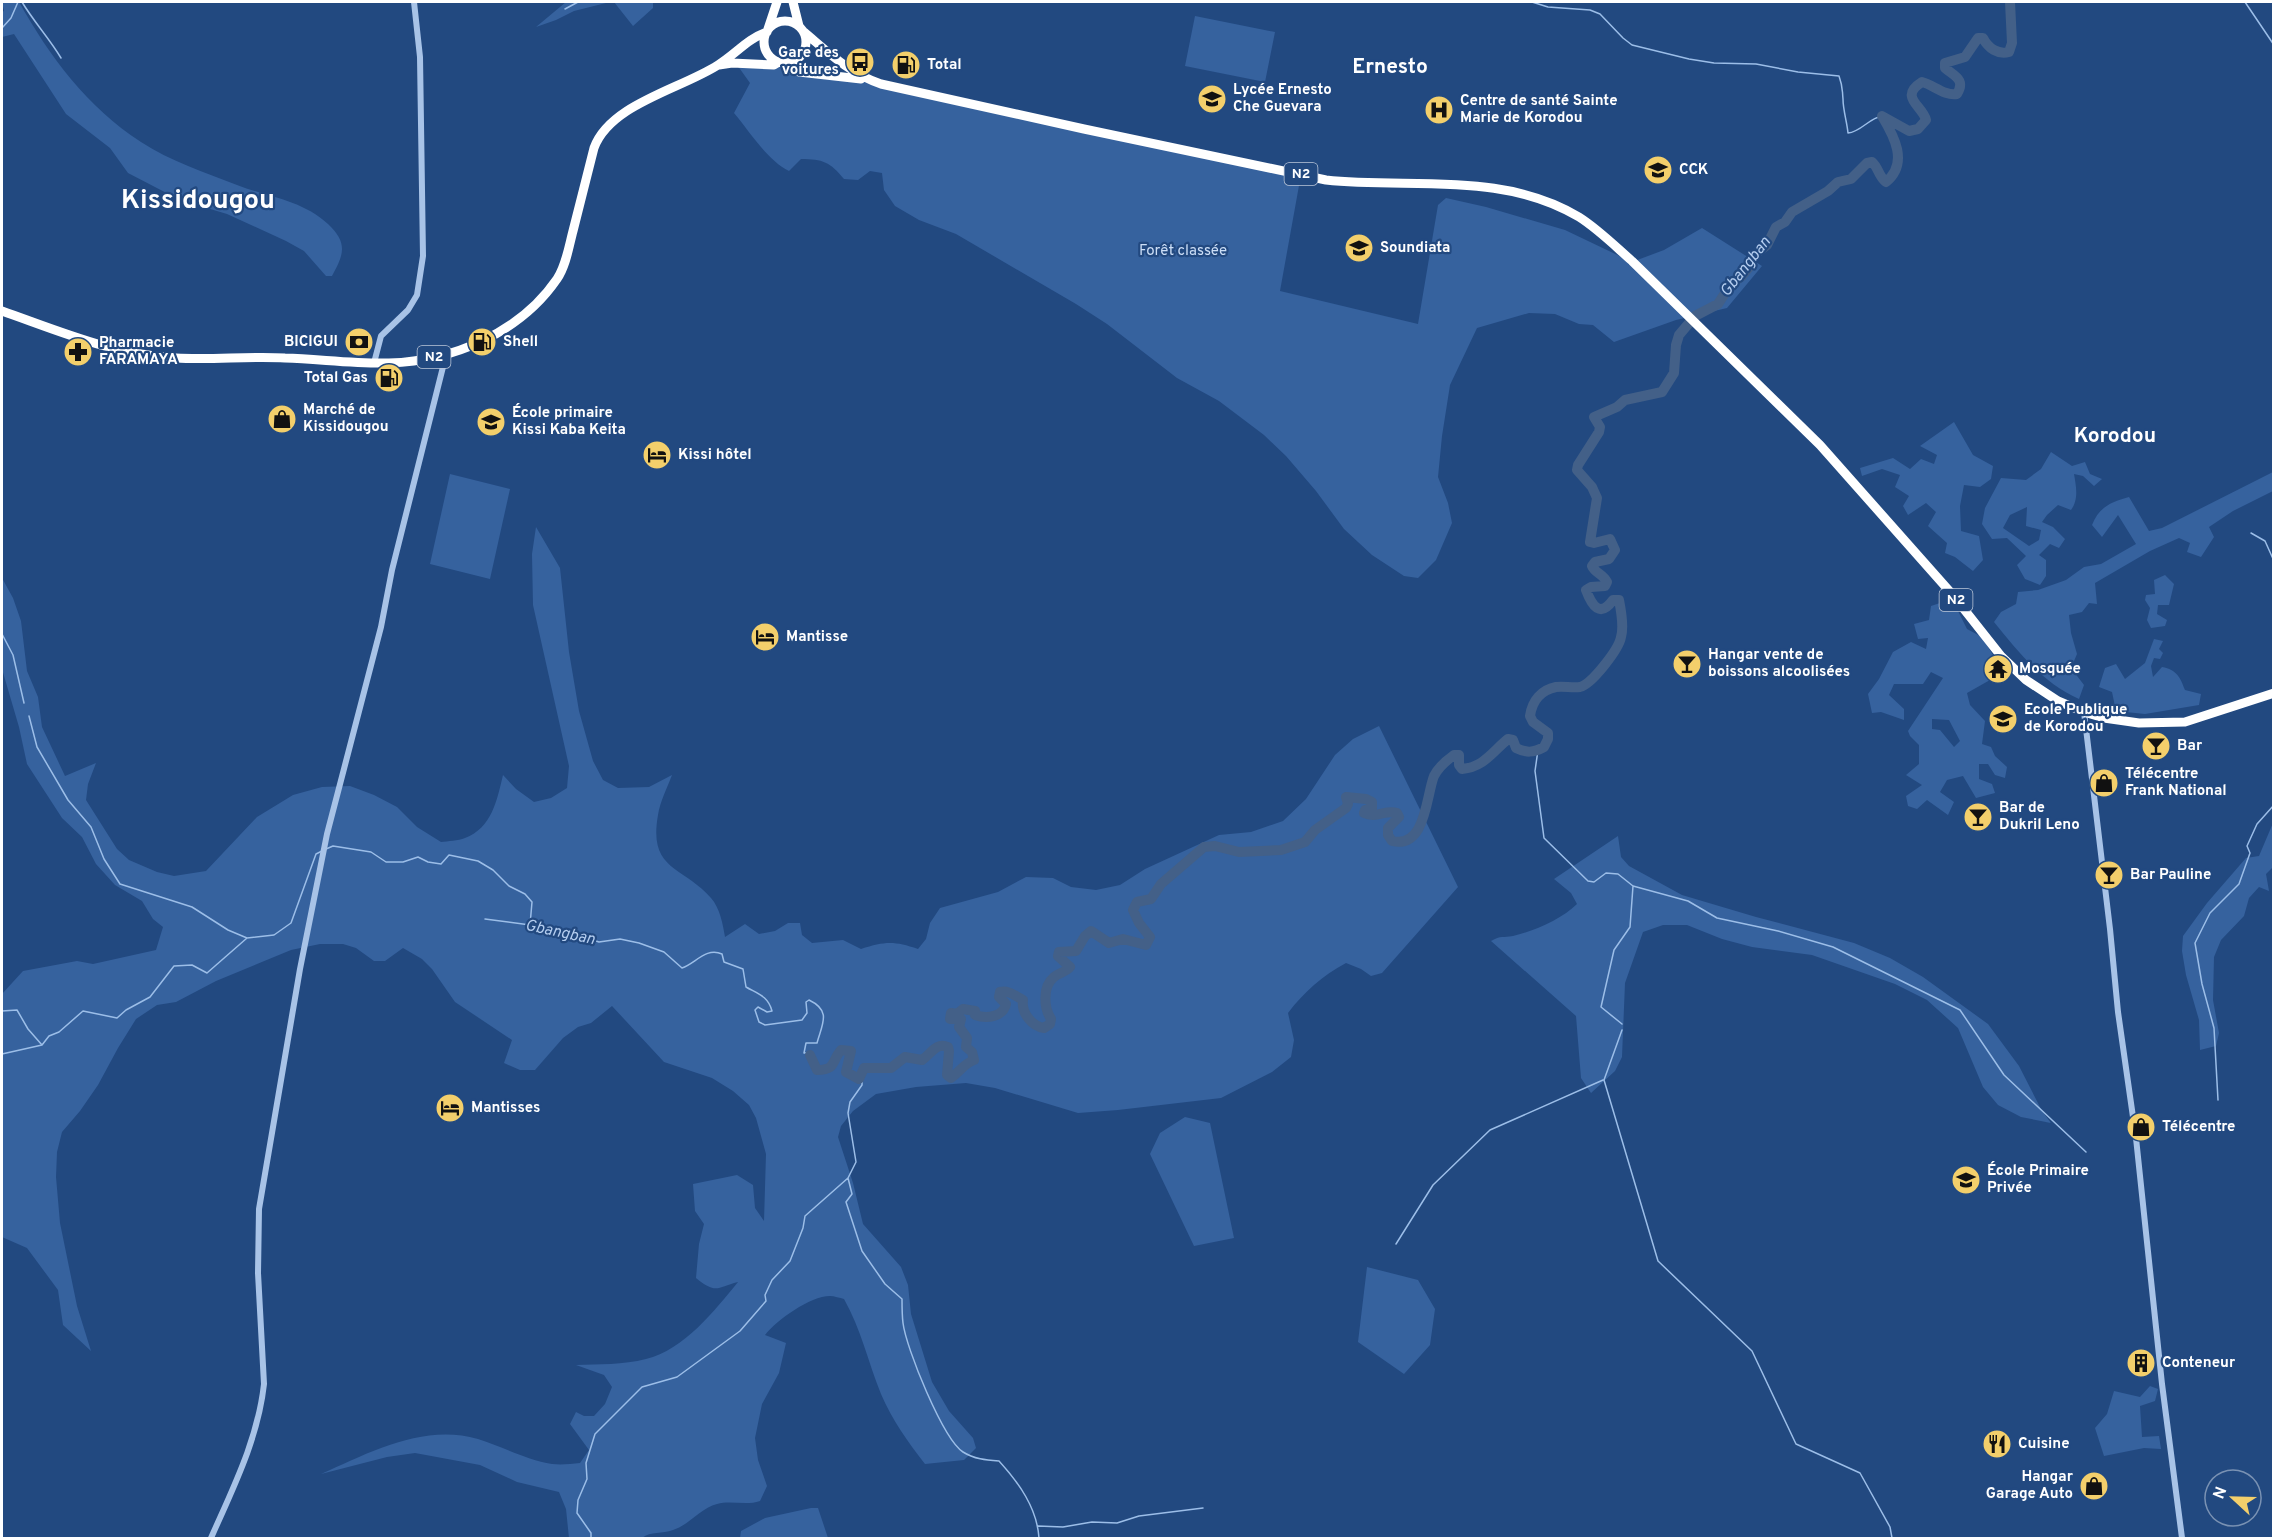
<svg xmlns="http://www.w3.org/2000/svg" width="2275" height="1540" viewBox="0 0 2275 1540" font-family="Overpass,sans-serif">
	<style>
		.green { fill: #36629e; fill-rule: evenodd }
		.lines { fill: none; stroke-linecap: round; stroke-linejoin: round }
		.stream { stroke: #9cbee8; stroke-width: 1.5 }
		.river { stroke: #436088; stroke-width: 10 }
		.minor { stroke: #a8c3e7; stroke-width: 6 }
		.highway { stroke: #fff; stroke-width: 9 }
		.labels { text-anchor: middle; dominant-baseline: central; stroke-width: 4.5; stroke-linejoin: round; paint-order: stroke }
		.shield { fill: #224980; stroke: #bdc8d9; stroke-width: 1.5 }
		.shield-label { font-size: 14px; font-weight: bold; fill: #fff }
		.poi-label { font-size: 15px; font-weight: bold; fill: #fff; stroke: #224980; text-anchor: start }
		.park-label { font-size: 15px; fill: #ccdef6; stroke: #224980 }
		.water-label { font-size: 16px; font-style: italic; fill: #b4cdef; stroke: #224980 }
		.district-label { font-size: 21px; font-weight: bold; fill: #fff; stroke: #224980 }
		.town-label { font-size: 27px; font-weight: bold; fill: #fff; stroke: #224980 }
	</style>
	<rect width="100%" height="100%" fill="#224980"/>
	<path class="green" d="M2,2H19C50,57 87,107 141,142C170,161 204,172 237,185C268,197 302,200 328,224C348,243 344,254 332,276H326L304,251L286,241L227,214L180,200L128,173L110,148L66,114L14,34L2,37V12L4,11Z
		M566,2H610L574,11L556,20L536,27Z
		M614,2H653V8L633,26Z
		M1195,16L1275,32L1265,82L1185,66Z
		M735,62L835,71L860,79L1282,168L1300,180L1280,291L1418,324L1438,205L1446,198L1486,207L1565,230L1632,262L1664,250L1702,228L1762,266L1727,308L1676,320L1614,342L1593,325L1579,324L1555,314L1529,313L1477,328L1450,385L1442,436L1438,477L1448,503L1452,523L1436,560L1418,578L1404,576L1372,555L1344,529L1316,491L1286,456L1264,435L1219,401L1177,378L1107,324L1076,304L956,234L919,220L895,206L884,190L882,173L870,171L858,180L844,179C830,162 823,159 801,159L789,171C767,160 750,132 734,113L750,83Z
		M1954,422L1973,455L1993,466L1991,479L1980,487L1964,485L1960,506L1961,531L1979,536L1983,560L1973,571L1955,557L1945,553L1947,543L1928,526L1936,512L1926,503L1908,515L1903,506L1909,496L1895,487L1900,475L1882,469L1862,476L1860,468L1893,458L1910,469L1921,459L1934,464L1937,455L1920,446Z
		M2051,452L2072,466L2085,462L2090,474L2102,479L2094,486L2083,476L2074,474C2076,486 2079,499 2071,510L2058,505L2047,515L2042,522L2053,527L2065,539L2059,548L2050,544L2039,555L2046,560V576L2040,585L2025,579L2017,565L2026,556L2007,538L1992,539L1982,524L1985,508L2001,478L2026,480L2041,469ZM2027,507L2026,526L2041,530L2039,540L2029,546L2003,528L2010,515Z
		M2273,472V491L2233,511L2209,527L2214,537L2201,557L2187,552L2190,543L2179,538L2150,551L2095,583L2097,604L2089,603L2082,612L2069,615L2071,633L2077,654L2071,668L2084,685L2079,699C2043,683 2019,653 1994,622L2001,612L2016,604L2018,592L2038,590L2066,580L2084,567L2101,564L2136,544L2118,515L2102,537L2092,525C2099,507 2111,502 2129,497L2149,531L2162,528Z
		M450,474L510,489L490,579L430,564Z
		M536,527L560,568L569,652L579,711L593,761L603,780L618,788L649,787L672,775C667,788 660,802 658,815C648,871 683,866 711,898C720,908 723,925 725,937L745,924L759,934L775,931L788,923H800L802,935L812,943L843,940L861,949C885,941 895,941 918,949L926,939L930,923L940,908L998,892L1026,877L1053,878L1071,887L1096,890L1120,885L1145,869L1219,835L1251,832L1283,821L1306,799L1335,755L1353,739L1379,726L1458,887L1382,973L1371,976L1361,969L1346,963C1322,976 1304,992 1288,1013L1294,1040L1291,1057L1272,1072L1221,1098L1118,1110L1078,1113L995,1088L966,1083L916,1087L876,1094L853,1111L841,1126L838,1137L853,1183L863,1224L901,1267L908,1285L911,1314L932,1382L949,1411L973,1438L976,1448L964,1460L925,1464C908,1442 892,1420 881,1394C868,1362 861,1329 844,1299C840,1298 834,1296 830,1296C810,1296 777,1320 765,1335L786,1343L779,1373L762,1404L755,1438L758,1460L767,1486L760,1501C746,1506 731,1500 717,1504C701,1508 689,1525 673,1530C662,1534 651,1531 642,1538H569L566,1509L559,1492L517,1482L480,1465L415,1453L387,1457L321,1474C370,1452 424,1423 478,1439C503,1447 527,1460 552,1464C561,1465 571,1464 580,1463L589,1450L570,1424L576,1412L584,1416H594L605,1404L612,1387L604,1375L576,1365C599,1364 623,1365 646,1359C684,1350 715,1310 738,1282C717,1287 717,1295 696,1278L699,1244L704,1224L695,1211L693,1184L737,1175L753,1185L755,1208L764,1221L766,1154L756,1118L749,1105L733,1091L712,1078L664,1062L612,1006L591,1023L578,1027L563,1038L535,1070H520L504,1063L512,1040L455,1002L432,969L422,959L403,948L385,961H374L356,948L343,944H320L291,950L216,981L176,1002L157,1005L136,1019L118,1048L98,1085L80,1111L62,1132L57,1152L56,1177L60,1223L77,1306L91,1351L63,1325L58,1290L27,1248L2,1237V994L23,971L77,961L93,964L156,950L163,927L153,919L142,901L115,885L96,864L82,837L62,818L27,764L19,727L2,669V578L13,598L21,621L27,671L38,697L42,727L65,776L96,763L88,784L86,800L117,849L129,860L157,872L174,876L206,871L257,817L293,795L322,787L350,786L374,795L397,807L417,827L441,842C448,841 458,841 465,838C492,828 497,800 503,775L516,789L534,802L551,798L567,788L569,766L533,605L532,554Z
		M2165,575L2174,584L2169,605H2158L2157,614L2167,620L2165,626L2151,628L2147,620L2150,608L2145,600L2146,595L2155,594L2154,580Z
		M1952,599L1967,629L1982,637L1993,655L1987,665L1990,680L1967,693L1970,705L1985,721L1982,744L1991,747L1995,756L2007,767L2005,778L1995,775L1988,764H1979V779L1992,784L1995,793L1976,798L1963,776L1947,780L1940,792L1954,802L1948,815L1927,800L1917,809L1908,806L1906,796L1922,785L1906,775L1919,764V745L1910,736L1908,731L1943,678L1931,672L1923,684H1894L1889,695L1904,709V720L1881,712L1872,713L1868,694L1879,679L1893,652L1911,642L1926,649L1928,638L1918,639L1914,624L1929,620L1931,606ZM1932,719L1949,720L1960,741L1954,747L1940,730L1932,729Z
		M2154,639L2163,641L2159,649L2163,653L2160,659L2154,658L2151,666L2153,677L2162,667C2177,670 2180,677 2185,690L2201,694L2199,705L2145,714L2116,711L2112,692L2099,687L2105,668L2116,664L2125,679L2145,663Z
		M2273,823V867L2266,874L2269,891L2259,887L2249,898L2244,916L2221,940L2214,957L2213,1000L2219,1033L2216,1046L2200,1050L2199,1020L2186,975L2182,951L2183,936L2207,903L2246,858L2259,856Z
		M1618,836L1621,857L1629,866L1682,895L1756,917L1854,943L1890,958L1923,977L1988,1024L2019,1066L2042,1111L2051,1123L2021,1117L1998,1105L1983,1087L1958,1028L1927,1000L1895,984L1812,955L1752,947L1722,939L1687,925H1663L1643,932L1625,983L1622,1057L1615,1071L1591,1093L1581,1078L1576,1016L1491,941C1501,935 1503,938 1513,936C1534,931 1562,919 1577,904L1571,893L1554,879Z
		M1185,1117L1210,1123L1234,1238L1194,1246L1150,1154L1160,1133Z
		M1367,1267L1418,1280L1435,1309L1430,1345L1404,1374L1358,1342Z
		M2150,1386L2158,1389L2155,1401L2140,1406L2142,1437L2159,1436L2161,1449L2144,1448L2104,1456L2095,1428L2107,1414L2114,1391L2140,1397Z
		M811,1508H818L828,1538H740L741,1531L765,1518Z"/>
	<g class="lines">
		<path class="stream" d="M22,2C34,22 49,38 61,58
			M1532,2L1548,7L1590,10L1600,14L1623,38L1632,45L1689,59L1714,63L1756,64L1798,72L1839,76C1843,87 1842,88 1843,99C1843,110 1847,122 1848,133C1861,132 1869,118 1882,116
			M2245,2L2274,45
			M565,9L578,2
			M2,28L11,18L18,2
			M2251,533L2265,541L2274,561
			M2,634L13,655L24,703
			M29,716L37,747L68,800L91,827L104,859L120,884L192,907L228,930L247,938
			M1538,750L1535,771L1544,838L1588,881L1594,882L1606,873L1618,874L1633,886L1688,901L1717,918L1778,931L1833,947L1960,1010L2004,1075L2086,1152
			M326,849L333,846L371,852L386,862H403L418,857L428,862L441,864L449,855L478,861L493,870L509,886L525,894L532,902L530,925
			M485,919L560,929L599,942L620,939L639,943L664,952L682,968C696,963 706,947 722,954L724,962L743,969L746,987C758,994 768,996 772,1011L767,1012L758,1007L755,1010L759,1022L765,1025L802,1020L807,1013L806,1002L809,1000C832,1011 822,1024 817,1043H806L804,1053H809
			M2,1011L17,1010L28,1029L42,1045
			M1622,1024L1601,1007L1614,950L1630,927L1633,886
			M1622,1030L1604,1080L1658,1261L1752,1351L1796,1444L1860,1473L1890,1527L1892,1538
			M2,1054L42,1045L49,1036L59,1032L83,1011L117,1018L126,1010L150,997L174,966L192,965L207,973L247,938L274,935L291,923L316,854L322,851
			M2218,1100L2214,1028L2202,984L2195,943L2210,913L2239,884L2250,853L2247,846L2257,824L2274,805
			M848,1178L852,1194L846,1202L862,1251L885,1284L902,1299C902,1307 902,1315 903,1323C906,1348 943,1439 963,1452C974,1459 986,1460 999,1461C1019,1483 1037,1508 1039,1538
			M1396,1244L1433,1185L1490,1130L1603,1080
			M1038,1526L1063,1527L1092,1522L1117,1523L1139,1516L1203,1508
			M591,1538V1533L577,1513L578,1500L587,1479L586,1463L595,1434L642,1387L677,1377L740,1331L766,1301L765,1295L772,1280L790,1261L803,1228L805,1216L848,1178L856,1162L848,1113L850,1102L862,1085V1077"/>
		<path class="river" d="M810,1055L817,1070C837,1070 831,1061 841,1050L851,1051L846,1072L859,1079L864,1068H891L905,1057L922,1060C931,1054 936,1042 948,1047L949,1051L947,1075L951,1078C961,1071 962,1065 974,1060L972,1052L966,1047L967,1038L959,1027L961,1019H950L951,1013L957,1014L963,1009L975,1011V1015C987,1019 1003,1017 1006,1004L999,997L1000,992C1009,990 1015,996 1023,1000C1021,1013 1032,1026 1044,1028L1050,1024L1051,1019C1044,1008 1042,987 1054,977C1059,973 1066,972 1070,967L1058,956L1059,952L1076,951L1085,936L1091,931L1109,943L1123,939L1146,945L1150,937L1139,923L1133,910L1137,902L1151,899L1161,884L1204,847L1215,846L1239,852L1281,850L1305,842L1315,830L1346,808L1348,804L1346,797L1366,799L1372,802V808L1365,810L1364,813C1377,819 1385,809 1397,813L1399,817L1388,828V835L1392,841C1426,849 1426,796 1434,776C1438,768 1447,760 1454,755H1459V765L1462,769C1484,767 1492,752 1508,739L1513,740L1516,748C1526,753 1533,753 1544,747L1548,739V733L1533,722L1530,716C1532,701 1541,690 1556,687C1564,686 1572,688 1580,687C1592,684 1619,649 1621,637C1624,627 1621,610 1619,600H1613C1600,618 1592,606 1586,590L1591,587L1605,586L1607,582C1603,574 1595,573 1592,566L1595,562L1609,559L1615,550L1610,539L1594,543L1590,542L1597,498L1592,487L1577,470L1578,465L1599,432L1600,427L1594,417L1617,407L1625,400L1662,392L1674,373L1676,345L1679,335L1695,316L1718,304L1731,284L1742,276L1750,266L1754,255L1767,245L1776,227L1785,222L1792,212L1828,191L1838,182L1851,179L1867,163L1872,162C1879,168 1878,176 1886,182C1909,163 1894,136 1882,116L1909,131L1918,129L1926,120C1923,106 1898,97 1922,82C1934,85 1944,96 1957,94C1966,79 1954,76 1945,68V63L1965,57L1978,38H1983C1988,48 1998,55 2009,52L2012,43L2010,2"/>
		<path class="minor" d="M374,363L381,336L408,310L417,295L423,256L420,57L414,2
			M2084,712L2110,929L2118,1012L2136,1138L2162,1384L2182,1538
			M211,1538C233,1488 258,1439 264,1384L258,1273L259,1209L300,969L327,834L381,627L392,570L446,355"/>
		<path class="highway" d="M793,2L799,26
			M764 42a21 21 0 1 1 42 0a21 21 0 1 1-42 0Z
			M804,32C829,53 849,73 881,84L1084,129L1326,180C1411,189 1503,171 1579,217C1598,229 1615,246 1632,261L1820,445L1952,594L2001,656L2026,680L2058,701L2084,712L2104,718L2139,723L2185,722L2274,693
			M784,63L789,69L799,72L861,79
			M719,65L732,63L774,65L779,62
			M2,311C59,331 114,355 176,358C212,360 249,356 285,358C319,359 355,364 389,363C453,361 520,333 557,279C566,266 569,246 573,231C580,203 587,176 594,148C610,104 681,89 718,65C736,54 747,39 767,32L777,2"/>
	</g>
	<defs>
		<g id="bus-disc" transform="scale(1.5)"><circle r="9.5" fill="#f3cf6b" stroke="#224980"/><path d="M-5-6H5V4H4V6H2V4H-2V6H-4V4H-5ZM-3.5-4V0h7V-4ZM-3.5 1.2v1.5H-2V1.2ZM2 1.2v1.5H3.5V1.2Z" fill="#111"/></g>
		<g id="fuel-disc" transform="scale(1.5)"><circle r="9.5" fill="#f3cf6b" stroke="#224980"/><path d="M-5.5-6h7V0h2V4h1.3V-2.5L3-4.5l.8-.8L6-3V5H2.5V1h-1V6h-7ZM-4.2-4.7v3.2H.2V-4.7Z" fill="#111"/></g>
		<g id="school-disc" transform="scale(1.5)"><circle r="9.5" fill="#f3cf6b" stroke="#224980"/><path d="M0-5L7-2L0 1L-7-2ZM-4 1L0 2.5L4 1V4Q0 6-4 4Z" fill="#111"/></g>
		<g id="hospital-disc" transform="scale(1.5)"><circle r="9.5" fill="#f3cf6b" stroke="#224980"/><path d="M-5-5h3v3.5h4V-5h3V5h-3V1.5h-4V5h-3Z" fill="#111"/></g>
		<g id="bank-disc" transform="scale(1.5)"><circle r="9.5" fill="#f3cf6b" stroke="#224980"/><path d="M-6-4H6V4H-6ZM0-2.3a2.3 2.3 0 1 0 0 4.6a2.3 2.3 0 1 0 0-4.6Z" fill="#111"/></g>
		<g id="pharmacy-disc" transform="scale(1.5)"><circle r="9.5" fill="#f3cf6b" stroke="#224980"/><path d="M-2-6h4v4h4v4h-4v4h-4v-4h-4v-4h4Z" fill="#111"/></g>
		<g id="shop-disc" transform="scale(1.5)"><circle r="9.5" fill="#f3cf6b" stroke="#224980"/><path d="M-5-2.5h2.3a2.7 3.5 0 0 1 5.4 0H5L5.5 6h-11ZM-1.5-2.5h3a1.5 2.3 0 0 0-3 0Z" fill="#111"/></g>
		<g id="hotel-disc" transform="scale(1.5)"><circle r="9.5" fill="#f3cf6b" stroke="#224980"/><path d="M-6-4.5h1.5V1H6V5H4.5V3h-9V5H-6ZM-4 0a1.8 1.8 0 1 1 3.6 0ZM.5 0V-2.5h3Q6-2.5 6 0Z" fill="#111"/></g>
		<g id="bar-disc" transform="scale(1.5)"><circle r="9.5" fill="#f3cf6b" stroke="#224980"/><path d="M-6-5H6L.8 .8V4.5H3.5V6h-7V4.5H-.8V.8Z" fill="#111"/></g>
		<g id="temple-disc" transform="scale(1.5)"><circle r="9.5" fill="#f3cf6b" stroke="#224980"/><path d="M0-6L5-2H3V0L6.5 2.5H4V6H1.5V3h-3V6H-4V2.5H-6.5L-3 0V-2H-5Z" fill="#111"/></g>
		<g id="building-disc" transform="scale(1.5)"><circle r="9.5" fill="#f3cf6b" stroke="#224980"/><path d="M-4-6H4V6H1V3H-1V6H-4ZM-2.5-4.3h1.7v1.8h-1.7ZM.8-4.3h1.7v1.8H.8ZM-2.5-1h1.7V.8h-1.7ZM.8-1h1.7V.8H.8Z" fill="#111"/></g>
		<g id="restaurant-disc" transform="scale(1.5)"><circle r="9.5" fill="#f3cf6b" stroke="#224980"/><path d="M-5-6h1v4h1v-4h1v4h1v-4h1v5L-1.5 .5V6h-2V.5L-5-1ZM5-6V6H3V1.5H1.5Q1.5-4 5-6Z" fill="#111"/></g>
	</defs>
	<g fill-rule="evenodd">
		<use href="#bus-disc" x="860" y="62"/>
		<use href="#fuel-disc" x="906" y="65"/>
		<use href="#school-disc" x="1212" y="99"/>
		<use href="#hospital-disc" x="1439" y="110"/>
		<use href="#school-disc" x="1658" y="170"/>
		<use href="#school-disc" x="1359" y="248"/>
		<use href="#bank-disc" x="359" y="342"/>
		<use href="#fuel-disc" x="482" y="342"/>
		<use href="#pharmacy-disc" x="78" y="352"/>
		<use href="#fuel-disc" x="389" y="378"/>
		<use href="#shop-disc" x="282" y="419"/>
		<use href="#school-disc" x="491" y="422"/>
		<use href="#hotel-disc" x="657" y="455"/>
		<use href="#hotel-disc" x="765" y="637"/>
		<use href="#bar-disc" x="1687" y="664"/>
		<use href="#temple-disc" x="1998" y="669"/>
		<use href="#school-disc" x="2003" y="719"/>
		<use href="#bar-disc" x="2156" y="746"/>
		<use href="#shop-disc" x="2104" y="783"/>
		<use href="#bar-disc" x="1978" y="817"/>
		<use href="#bar-disc" x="2109" y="875"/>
		<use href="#hotel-disc" x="450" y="1108"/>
		<use href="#shop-disc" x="2141" y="1127"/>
		<use href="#school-disc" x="1966" y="1180"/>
		<use href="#building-disc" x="2141" y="1363"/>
		<use href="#restaurant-disc" x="1997" y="1444"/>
		<use href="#shop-disc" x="2094" y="1486"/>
	</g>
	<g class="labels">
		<g class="shield">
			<rect x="1284.5" y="163" width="33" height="22" rx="4.5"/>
			<rect x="417.5" y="346" width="33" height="22" rx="4.5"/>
			<rect x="1939.5" y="589" width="33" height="22" rx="4.5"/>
		</g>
		<g class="shield-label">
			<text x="1301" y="174">N2</text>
			<text x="434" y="357">N2</text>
			<text x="1956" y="600">N2</text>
		</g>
		<g class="poi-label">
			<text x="839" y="53" text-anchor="end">Gare des<tspan x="839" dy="17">voitures</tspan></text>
			<text x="927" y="65">Total</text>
			<text x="1233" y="90">Lycée Ernesto<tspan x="1233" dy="17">Che Guevara</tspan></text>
			<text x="1460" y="101">Centre de santé Sainte<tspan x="1460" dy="17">Marie de Korodou</tspan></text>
			<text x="1679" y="170">CCK</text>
			<text x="1380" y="248">Soundiata</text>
			<text x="338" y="342" text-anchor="end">BICIGUI</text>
			<text x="503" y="342">Shell</text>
			<text x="99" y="343">Pharmacie<tspan x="99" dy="17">FARAMAYA</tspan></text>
			<text x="368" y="378" text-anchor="end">Total Gas</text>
			<text x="303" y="410">Marché de<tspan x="303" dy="17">Kissidougou</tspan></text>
			<text x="512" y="413">École primaire<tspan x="512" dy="17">Kissi Kaba Keita</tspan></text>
			<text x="678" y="455">Kissi hôtel</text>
			<text x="786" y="637">Mantisse</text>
			<text x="1708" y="655">Hangar vente de<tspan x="1708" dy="17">boissons alcoolisées</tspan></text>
			<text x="2019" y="669">Mosquée</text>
			<text x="2024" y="710">Ecole Publique<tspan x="2024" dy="17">de Korodou</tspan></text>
			<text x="2177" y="746">Bar</text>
			<text x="2125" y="774">Télécentre<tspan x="2125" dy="17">Frank National</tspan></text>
			<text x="1999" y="808">Bar de<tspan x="1999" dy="17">Dukril Leno</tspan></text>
			<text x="2130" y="875">Bar Pauline</text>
			<text x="471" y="1108">Mantisses</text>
			<text x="2162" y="1127">Télécentre</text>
			<text x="1987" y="1171">École Primaire<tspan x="1987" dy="17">Privée</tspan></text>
			<text x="2162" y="1363">Conteneur</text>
			<text x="2018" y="1444">Cuisine</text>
			<text x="2073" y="1477" text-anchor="end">Hangar<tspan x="2073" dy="17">Garage Auto</tspan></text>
		</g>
		<g class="park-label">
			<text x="1183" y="251">Forêt classée</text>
		</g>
		<g class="water-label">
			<text transform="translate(1746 267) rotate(-52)">Gbangban</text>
			<text transform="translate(560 933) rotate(12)">Gbangban</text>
		</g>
		<g class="district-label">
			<text x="1390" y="67">Ernesto</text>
			<text x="2115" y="436">Korodou</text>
		</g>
		<g class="town-label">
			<text x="198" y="201">Kissidougou</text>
		</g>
	</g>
	<rect width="2275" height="1540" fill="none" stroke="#ffffff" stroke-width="6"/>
	<g transform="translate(2233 1498) rotate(292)"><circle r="28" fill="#224980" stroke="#7a92b3" stroke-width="1.5"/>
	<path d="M0-4.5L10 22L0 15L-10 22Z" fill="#f3cf6b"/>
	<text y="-9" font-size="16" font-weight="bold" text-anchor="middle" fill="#ffffff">N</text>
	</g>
</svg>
